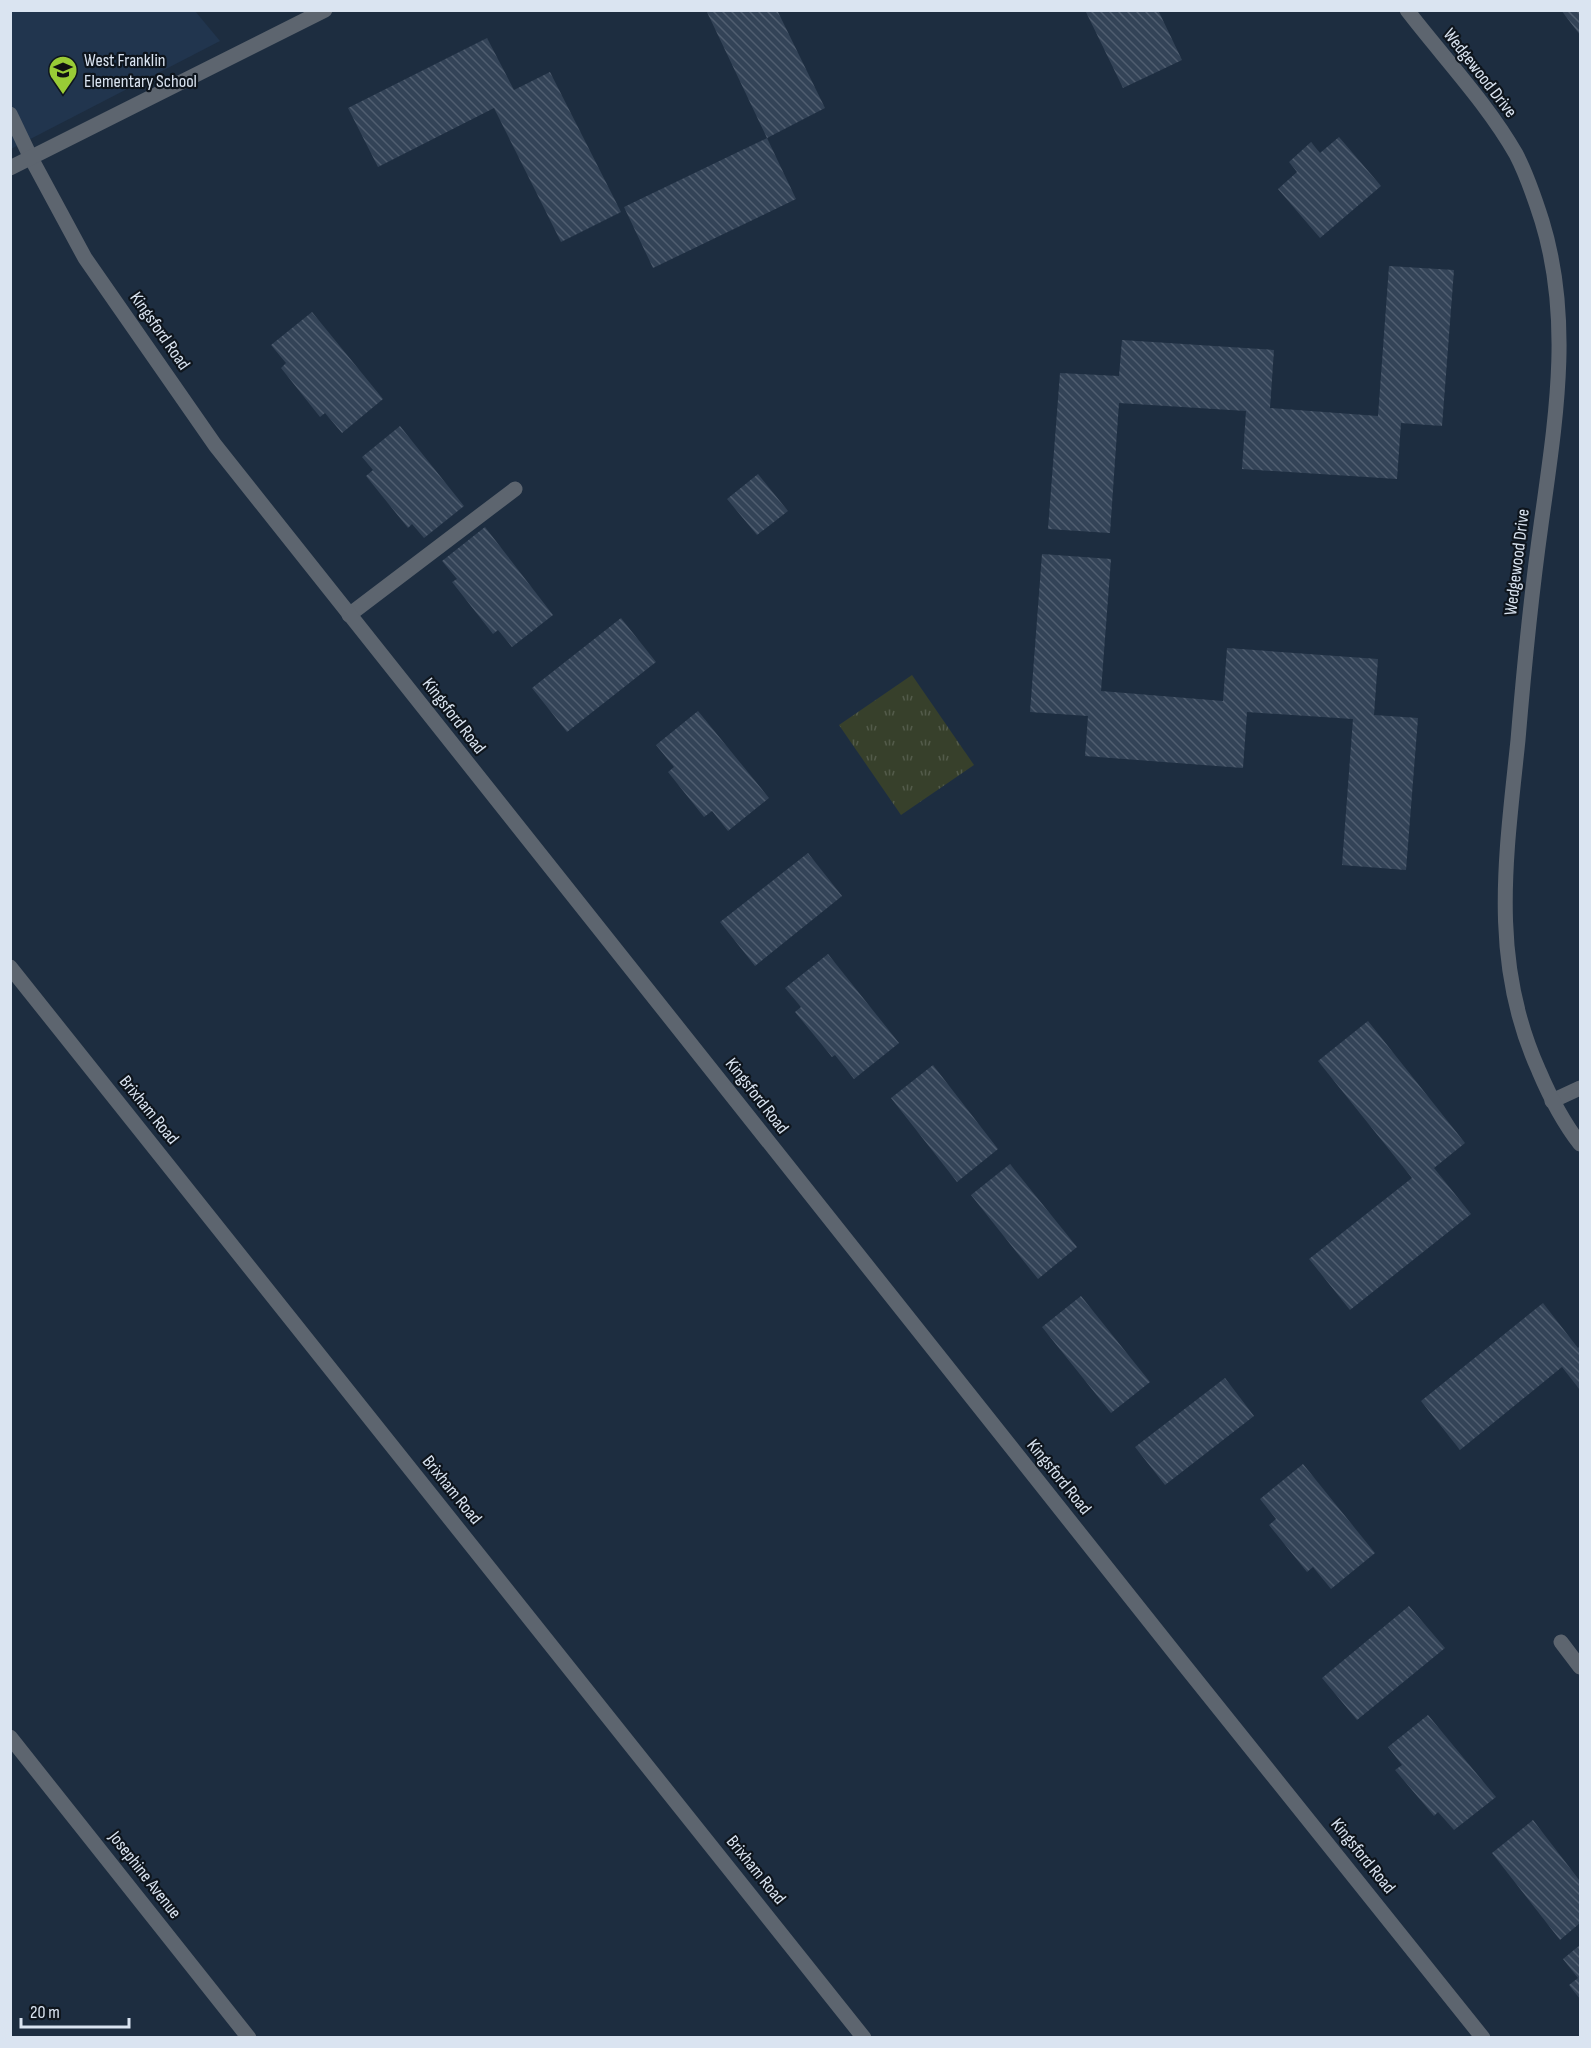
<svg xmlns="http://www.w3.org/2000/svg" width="1591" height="2048" viewBox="0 0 1591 2048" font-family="'Sofia Sans Condensed',sans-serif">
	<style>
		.built { fill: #21354e }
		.park { fill: url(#park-tufts) }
		.building { fill: url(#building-back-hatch) }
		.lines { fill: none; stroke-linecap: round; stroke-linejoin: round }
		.service { stroke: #5d656f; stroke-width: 15 }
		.minor { stroke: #5d656f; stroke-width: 15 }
		.tertiary { stroke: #5d656f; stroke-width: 15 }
		.labels { text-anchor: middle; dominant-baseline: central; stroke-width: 4.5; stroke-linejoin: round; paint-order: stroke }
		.poi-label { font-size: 18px; fill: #dae4f1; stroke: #0e151d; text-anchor: start }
		.street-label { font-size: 18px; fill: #dae4f1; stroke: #0e151d }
	</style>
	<defs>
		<pattern id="park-tufts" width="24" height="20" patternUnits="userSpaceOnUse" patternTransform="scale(1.5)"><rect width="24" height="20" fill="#37402b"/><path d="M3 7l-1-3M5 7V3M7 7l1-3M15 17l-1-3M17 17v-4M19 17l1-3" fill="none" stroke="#535b4a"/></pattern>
		<pattern id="building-back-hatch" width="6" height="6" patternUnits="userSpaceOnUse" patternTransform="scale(1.5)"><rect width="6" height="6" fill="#334357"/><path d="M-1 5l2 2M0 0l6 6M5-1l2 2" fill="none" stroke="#505e70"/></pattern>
	</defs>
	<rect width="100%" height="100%" fill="#1d2d40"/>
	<path class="built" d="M11,11H195L220,41L11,149Z"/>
	<path class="park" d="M912,675L974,765L901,815L839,725Z"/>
	<path class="building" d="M706,10H777L825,108L767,138Z
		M1085,10H1158L1182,60L1123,88Z
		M1561,10H1580V35Z
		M487,38L514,90L550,72L621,212L561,242L494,108L378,167L348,108Z
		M1339,137L1381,186L1320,238L1278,189L1297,172L1289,162L1311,142L1320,153Z
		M767,138L796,199L653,268L624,207Z
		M1389,266L1454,270L1442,426L1401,423L1397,479L1242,469L1246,411L1119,403L1110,533L1048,529L1060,373L1119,376L1122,340L1274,350L1270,408L1378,416Z
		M312,312L383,399L342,433L325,413L320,417L281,368L286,363L271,345Z
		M400,426L464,506L424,538L412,524L408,528L366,476L373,470L362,457Z
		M758,474L788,511L757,535L727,499Z
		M485,527L553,615L512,647L498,630L493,634L452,582L457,579L442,561Z
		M1042,554L1111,559L1101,691L1223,701L1227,648L1378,659L1374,715L1418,718L1406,870L1342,865L1353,719L1247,712L1243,768L1085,756L1088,716L1030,712Z
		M621,618L656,662L567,732L532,688Z
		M698,711L769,798L728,831L712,811L704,817L668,772L674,767L656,745Z
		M808,853L842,896L755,966L720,922Z
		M828,954L899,1043L854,1079L835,1055L832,1057L795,1012L801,1007L785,988Z
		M1368,1021L1465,1143L1434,1168L1471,1214L1350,1310L1309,1259L1412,1178L1318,1061Z
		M933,1065L998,1149L957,1182L891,1098Z
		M1010,1164L1077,1247L1038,1279L971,1195Z
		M1081,1296L1150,1382L1111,1413L1042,1327Z
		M1543,1303L1578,1348L1580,1346V1390L1562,1367L1460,1450L1421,1401Z
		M1225,1378L1254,1416L1165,1485L1135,1447Z
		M1303,1464L1375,1553L1331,1589L1313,1567L1307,1572L1269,1525L1276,1519L1260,1499Z
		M1409,1606L1445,1648L1357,1720L1322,1678Z
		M1428,1715L1496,1797L1454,1830L1438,1812L1434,1816L1395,1770L1402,1765L1388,1747Z
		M1533,1820L1580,1881V1923L1560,1940L1492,1853Z
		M1580,1945V1999L1569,1985L1578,1978L1563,1959Z"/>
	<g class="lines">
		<path class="service" d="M10,114L31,158
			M349,615L515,489
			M1552,1101L1580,1088
			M1561,1642L1580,1667"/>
		<path class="minor" d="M31,158L85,258L215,445L1181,1661L1483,2038
			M10,967L864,2038
			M10,1737L249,2038"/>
		<path class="tertiary" d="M1407,10C1443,57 1487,103 1516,154C1527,175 1535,199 1542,221C1573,322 1555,423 1541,525C1531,596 1524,668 1518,740C1506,856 1489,961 1539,1071C1550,1097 1563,1122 1580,1144
			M10,168L325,10"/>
	</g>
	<defs>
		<g id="school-pin" transform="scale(1.5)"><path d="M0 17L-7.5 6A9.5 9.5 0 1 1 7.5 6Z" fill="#99cb36" stroke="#0e151d"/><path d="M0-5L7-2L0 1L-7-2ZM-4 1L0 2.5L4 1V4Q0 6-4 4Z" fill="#111"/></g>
	</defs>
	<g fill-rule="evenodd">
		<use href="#school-pin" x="63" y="70"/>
	</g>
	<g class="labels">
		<g class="poi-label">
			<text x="84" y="60">West Franklin<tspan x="84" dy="21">Elementary School</tspan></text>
		</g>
		<g class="street-label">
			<text transform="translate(1480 73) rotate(52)">Wedgewood Drive</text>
			<text transform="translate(160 331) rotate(55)">Kingsford Road</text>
			<text transform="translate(1517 562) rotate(-83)">Wedgewood Drive</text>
			<text transform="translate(454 716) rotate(52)">Kingsford Road</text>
			<text transform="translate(757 1096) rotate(52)">Kingsford Road</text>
			<text transform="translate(149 1110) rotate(51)">Brixham Road</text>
			<text transform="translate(1059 1477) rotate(51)">Kingsford Road</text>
			<text transform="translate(452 1490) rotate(51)">Brixham Road</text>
			<text transform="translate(1363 1856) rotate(51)">Kingsford Road</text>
			<text transform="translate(756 1870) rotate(51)">Brixham Road</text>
			<text transform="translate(145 1875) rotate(52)">Josephine Avenue</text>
		</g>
	</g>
	<rect width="1591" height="2048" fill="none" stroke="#dae4f1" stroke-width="24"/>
	<path d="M21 2018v9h108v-9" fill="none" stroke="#dae4f1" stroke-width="3"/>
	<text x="30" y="2018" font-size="18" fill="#dae4f1" stroke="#0e151d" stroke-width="4.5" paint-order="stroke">20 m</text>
</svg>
